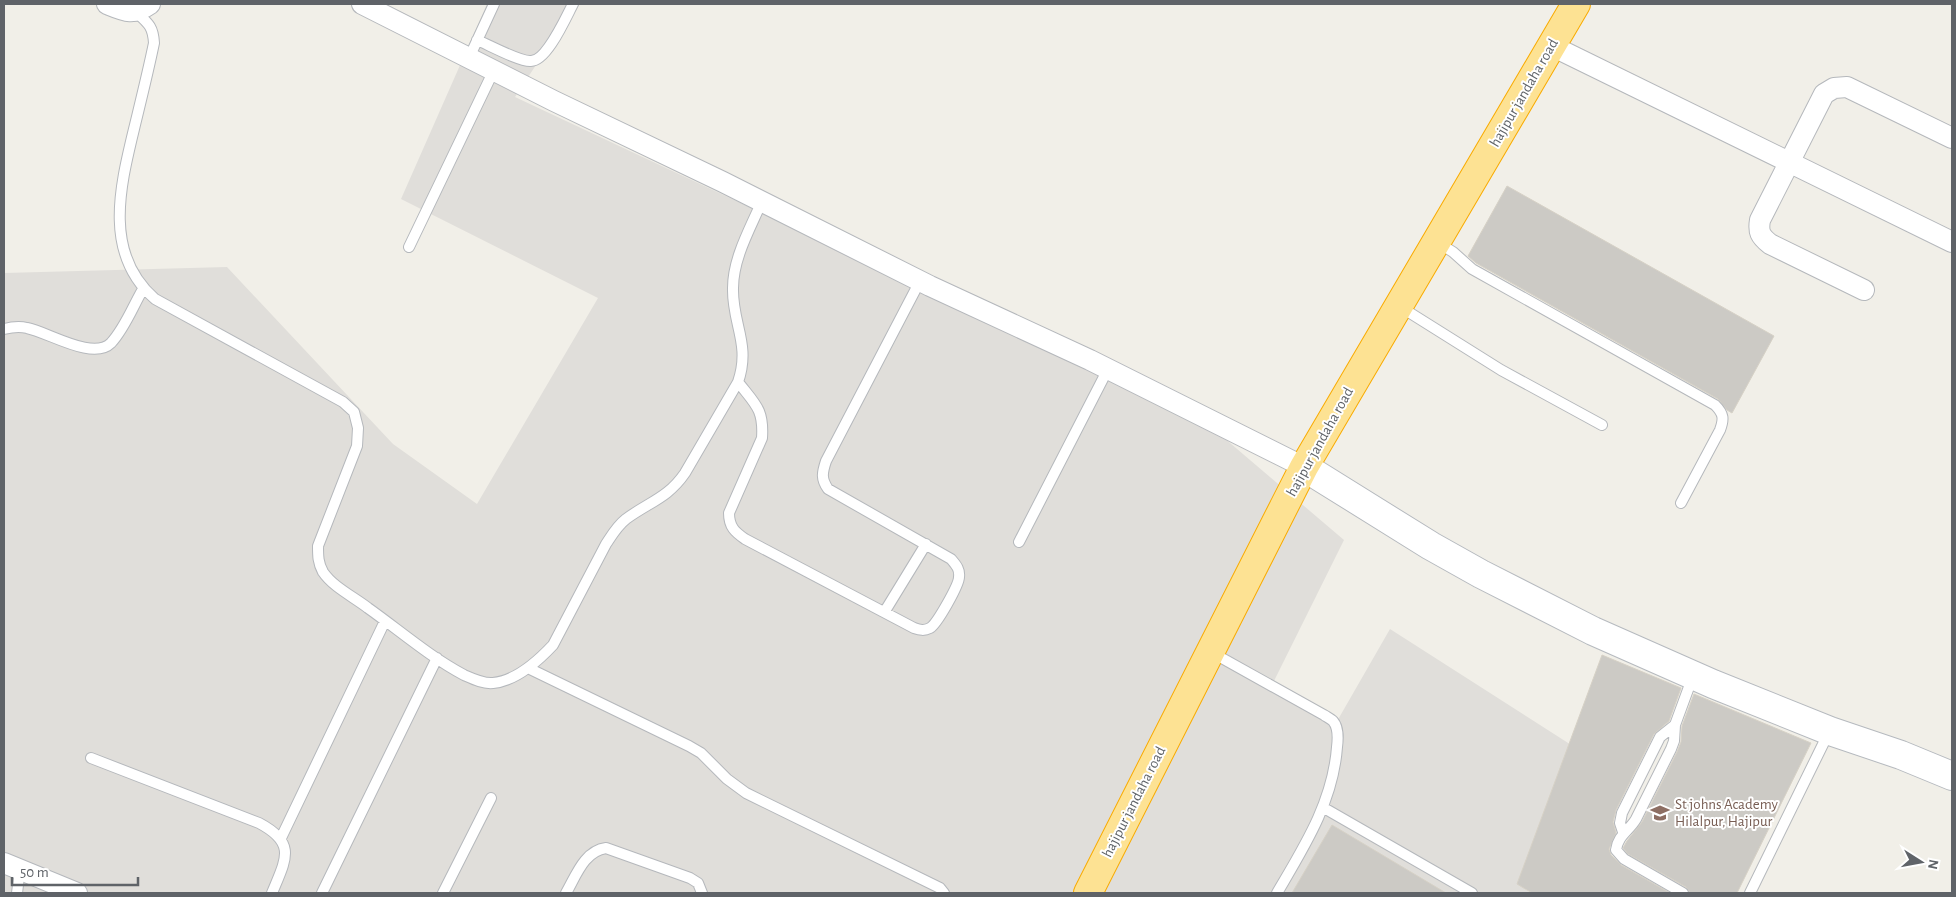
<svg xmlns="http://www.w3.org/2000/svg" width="1956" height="897" viewBox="0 0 1956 897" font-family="'Alegreya Sans',sans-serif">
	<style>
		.industrial { fill: #e0deda }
		.building { fill: #cccac5; stroke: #d6d1c6 }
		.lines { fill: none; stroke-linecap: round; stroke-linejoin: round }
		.lane-casing { stroke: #b5b8bc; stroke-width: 12 }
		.street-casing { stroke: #b5b8bc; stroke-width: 22 }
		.secondary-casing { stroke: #b6babf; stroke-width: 30 }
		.highway-casing { stroke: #f9ab00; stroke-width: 30 }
		.lane { stroke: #fff; stroke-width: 10 }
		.street { stroke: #fff; stroke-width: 20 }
		.secondary { stroke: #fff; stroke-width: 28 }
		.highway { stroke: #fde293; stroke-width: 28 }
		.labels { text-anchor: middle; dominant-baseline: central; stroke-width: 4; stroke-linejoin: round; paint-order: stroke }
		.street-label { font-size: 15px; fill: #5f6368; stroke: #fff }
		.education-label { font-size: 15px; fill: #785e54; stroke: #fff; text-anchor: start }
	</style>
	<rect width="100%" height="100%" fill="#f1efe8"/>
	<path class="industrial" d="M487,4H576L515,97L1203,420L1344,540L1271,687L1336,723L1390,629L1590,757L1518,884L1531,893H4V273L227,267L393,444L477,504L598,298L401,199Z"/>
	<path class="building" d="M1507,186L1774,336L1732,413L1727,410L1718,399L1476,263L1468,256Z
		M1602,655L1681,688L1669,721L1654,734L1616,810L1613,822L1616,833L1609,849L1611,855L1621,865L1670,893H1532L1517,884Z
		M1694,694L1811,743L1737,893H1690L1686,887L1628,854L1623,848L1627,841L1642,822L1677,752L1681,742L1682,726Z
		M1332,825L1446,893H1292Z"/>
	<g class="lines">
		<g class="lane-casing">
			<path id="lane" d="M136,12C148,23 153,26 154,43C148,72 141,100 134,129C120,187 103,254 155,299L343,402L354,412L358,428L357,446L318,546C318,556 318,563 323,572C333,587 354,597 368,608C399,630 430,657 464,675C473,679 483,684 493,683C516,681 538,661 553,645L606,544C612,535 617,526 626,519C649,502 668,498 685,473L738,382C751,344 732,324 733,288C733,258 750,229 762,201
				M477,40C489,45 520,62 531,61C547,61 566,17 573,4
				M469,58L494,4
				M1437,242L1453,252L1472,269L1715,405C1724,414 1724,419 1720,430L1681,503
				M409,247L494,70
				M1399,306L1501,370L1602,425
				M4,329C12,327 19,326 27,328C48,332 93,361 111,343C125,328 133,306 143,289
				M738,382C755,404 764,409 762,438L729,513C729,527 735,532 745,539L914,628C920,630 924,631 930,628C937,624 959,585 959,577C960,569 956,565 951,559L828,489C821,479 822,473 826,461L920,281
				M1019,542L1108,369
				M885,611L926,544
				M1211,652L1324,715C1327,717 1331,719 1333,721C1339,728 1338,739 1337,747C1333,802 1304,847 1277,893
				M528,668L689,746L701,753L727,779L746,793L940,888L944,893
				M91,758L259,823C297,843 286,859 272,893
				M1324,808L1472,893
				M1623,832L1620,823L1622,813L1660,737L1675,725
				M281,838L385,621
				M17,893L20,869
				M322,893L437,658
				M443,893L491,798
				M566,893C576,876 584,851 606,848L690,878L698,883L702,893
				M1683,893L1624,859L1616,850C1618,835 1629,831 1636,819L1671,749L1674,741L1675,725L1693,676
				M1750,893L1829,732"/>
		</g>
		<g class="street-casing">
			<path id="street" d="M107,4C124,11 133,16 150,4
				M362,4L554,101L723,182L930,286L1090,360L1304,467
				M1552,46L1952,242
				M1864,290L1770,244C1760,236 1758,232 1760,220L1824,94L1834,88L1847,87L1952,138
				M4,863L77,893"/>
		</g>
		<g class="secondary-casing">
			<path id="secondary" d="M1304,467L1431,546L1481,574L1593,631L1713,684L1830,731L1901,755L1952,776"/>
		</g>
		<g class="highway-casing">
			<path id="highway" d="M1088,893L1304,467L1576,4"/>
		</g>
		<use href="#lane" class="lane"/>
		<use href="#street" class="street"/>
		<use href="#secondary" class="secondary"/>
		<use href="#highway" class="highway"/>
	</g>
	<defs>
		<g id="school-bare" transform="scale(1.5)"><path d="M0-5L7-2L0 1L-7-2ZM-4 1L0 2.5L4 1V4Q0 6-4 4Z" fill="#8d6e63" stroke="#fff" stroke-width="2.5" paint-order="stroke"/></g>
	</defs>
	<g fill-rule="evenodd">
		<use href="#school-bare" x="1660" y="813"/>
	</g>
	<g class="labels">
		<g class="street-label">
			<text transform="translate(1524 93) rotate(-60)">hajipur jandaha road</text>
			<text transform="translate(1320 442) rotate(-61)">hajipur jandaha road</text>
			<text transform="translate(1134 802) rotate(-63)">hajipur jandaha road</text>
		</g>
		<g class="education-label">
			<text x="1675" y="804">St johns Academy<tspan x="1675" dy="17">Hilalpur, Hajipur</tspan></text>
		</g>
	</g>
	<rect width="1956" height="897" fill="none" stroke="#5f6368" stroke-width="10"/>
	<g transform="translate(1921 862) rotate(101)" stroke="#ffffff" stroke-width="4" paint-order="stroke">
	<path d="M0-4L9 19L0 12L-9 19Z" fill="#5f6368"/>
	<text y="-8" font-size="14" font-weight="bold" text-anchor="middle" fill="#5f6368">N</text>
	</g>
	<path d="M12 877v8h126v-8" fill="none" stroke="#5f6368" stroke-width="2.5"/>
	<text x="20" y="877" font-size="15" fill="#5f6368" stroke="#ffffff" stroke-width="4" paint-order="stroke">50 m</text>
</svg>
